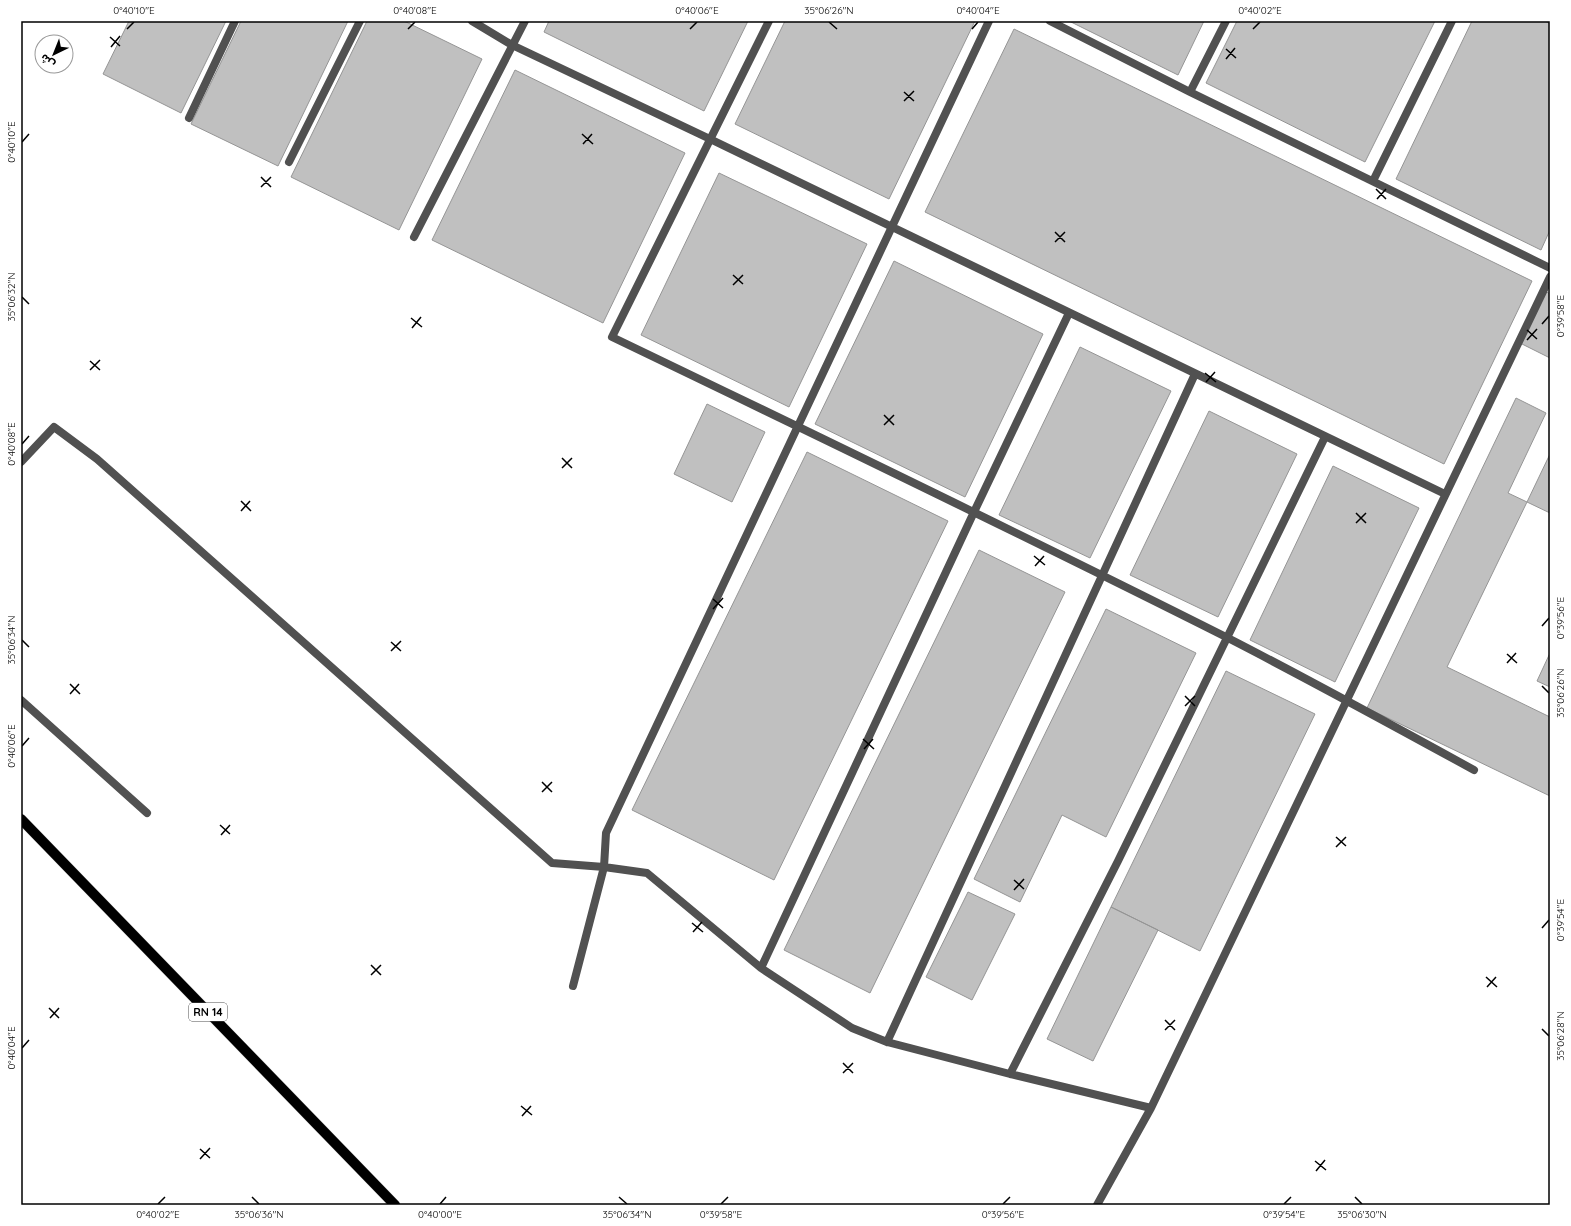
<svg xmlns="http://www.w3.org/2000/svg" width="1571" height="1226" viewBox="0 0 1571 1226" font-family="Quicksand,'Noto Sans Arabic',sans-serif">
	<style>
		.building { fill: #c0c0c0; stroke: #959595 }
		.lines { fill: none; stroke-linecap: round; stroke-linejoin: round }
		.primary-casing { stroke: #dbdbdb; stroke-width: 11 }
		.street { stroke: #515151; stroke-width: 8 }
		.primary { stroke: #000; stroke-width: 10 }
		.ticks { fill: none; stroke: #000; stroke-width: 1.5 }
		.labels { text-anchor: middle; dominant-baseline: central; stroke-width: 3; stroke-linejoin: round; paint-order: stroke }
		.shield { fill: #fff; stroke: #4c4c4c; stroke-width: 1 }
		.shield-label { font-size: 11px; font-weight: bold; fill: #000 }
		.neatline { fill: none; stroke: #000; stroke-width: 1.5 }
		.ticks-label { font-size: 10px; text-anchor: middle; fill: #000 }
	</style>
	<rect width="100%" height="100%" fill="#fff"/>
	<path class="building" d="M129,21H226L181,113L103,74Z
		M241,21H348L278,166L191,124Z
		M367,21H404L482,59L399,230L291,177Z
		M549,21H748L704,111L544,32Z
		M785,21H975L889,199L735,124Z
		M1069,21H1204L1178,75Z
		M1237,21H1435L1365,162L1206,83Z
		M1472,21H1545L1550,24V230L1541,250L1396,179Z
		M1014,29L1532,281L1444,464L925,212Z
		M515,70L685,153L603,323L432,240Z
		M719,173L867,244L789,407L641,335Z
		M894,261L1043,334L965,497L815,424Z
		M1545,291L1550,294V358L1520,343Z
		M1080,347L1171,391L1090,558L999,515Z
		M1516,398L1546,413L1508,493L1527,502L1447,667L1550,717V796L1367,708Z
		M707,404L765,432L732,502L674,474Z
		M1209,411L1297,454L1218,617L1130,575Z
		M807,452L948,521L774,880L632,810Z
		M1550,454V513L1527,502Z
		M1333,466L1419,508L1335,682L1250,640Z
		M979,550L1065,592L870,993L784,950Z
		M1106,609L1196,653L1106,837L1062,815L1020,902L974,879Z
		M1550,653V687L1537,681Z
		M1226,671L1315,714L1200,951L1111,907Z
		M968,892L1015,914L972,1000L926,977Z
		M1111,907L1158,930L1093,1061L1047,1039Z"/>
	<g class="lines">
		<g class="primary-casing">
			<path id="primary" d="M21,819L395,1205"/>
		</g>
		<path class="street" d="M472,21L512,45L710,139L1445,494
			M769,21L612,337C818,436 1023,535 1226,637C1310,680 1392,725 1474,770
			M1050,21L1190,92L1550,268
			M1190,92L1226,21
			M189,118L235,21
			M289,162L360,21
			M1373,181L1452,21
			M414,237L525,21
			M21,462L54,427L97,459L552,863L604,867L647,873L761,968L852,1028L887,1042L1010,1074L1151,1108L1550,277
			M21,700L147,813
			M761,968L974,512L1069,313
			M573,986L604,867L606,833L989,21
			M887,1042L1195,374
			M1010,1074L1118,861L1325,437
			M1097,1205L1151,1108"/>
		<use href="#primary" class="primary"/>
	</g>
	<path class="ticks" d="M829,22L837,29M127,29L134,22M408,29L415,22M690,29L697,22M972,29L978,22M1253,29L1260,22M110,37L120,46M111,47L120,36M1226,49L1236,58M1226,59L1235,48M904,92L914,101M904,101L914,91M582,134L593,144M22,142L29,134M583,144L592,134M261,177L271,187M261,187L271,177M1376,189L1386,199M1377,199L1386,189M1055,232L1065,242M1055,242L1065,232M733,275L743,284M733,285L743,275M22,297L29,304M411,318L422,327M1542,324L1549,316M412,328L421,317M1527,330L1537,339M1527,340L1537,329M90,361L100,370M90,370L100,360M1205,373L1216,382M1206,382L1215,372M884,415L894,425M884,425L894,415M22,444L29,436M562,458L572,468M562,468L572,458M241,501L251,511M241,511L250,501M1356,513L1366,523M1356,523L1366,513M1034,556L1045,565M1035,566L1044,556M713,599L723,608M713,609L723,598M1542,626L1549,618M22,640L29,647M391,642L401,651M391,651L401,641M1507,654L1517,663M1507,663L1516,653M70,684L80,694M1542,686L1549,693M70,694L79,684M1185,696L1195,706M1185,706L1195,696M863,739L874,749M22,746L29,738M864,749L873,739M542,782L552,792M542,792L552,782M220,825L230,834M221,835L230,825M1336,837L1346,846M1336,847L1346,837M1014,880L1024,889M1014,890L1024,879M692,923L703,932M1542,928L1549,920M693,932L702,922M371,965L381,975M371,975L381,965M1486,977L1497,987M1487,987L1496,977M49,1008L59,1018M50,1018L59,1008M1165,1020L1175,1030M1542,1029L1549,1036M1165,1030L1175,1020M22,1048L29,1040M843,1063L853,1073M843,1073L853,1063M521,1106L532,1115M522,1116L531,1106M200,1149L210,1158M200,1159L210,1148M1315,1161L1326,1170M1316,1171L1325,1160M252,1197L259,1204M619,1197L627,1204M1355,1197L1362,1204M158,1204L165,1197M440,1204L446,1197M721,1204L728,1197M1003,1204L1010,1197M1284,1204L1291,1197"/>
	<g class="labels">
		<rect class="shield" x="189" y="1003" width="38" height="18" rx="3"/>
		<g class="shield-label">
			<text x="208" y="1012">RN 14</text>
		</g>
	</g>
	<rect width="1571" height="1226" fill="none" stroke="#ffffff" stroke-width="44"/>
	<g transform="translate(54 54) rotate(223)"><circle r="19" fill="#ffffff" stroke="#999999"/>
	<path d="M0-3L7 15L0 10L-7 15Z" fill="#000000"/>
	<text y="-6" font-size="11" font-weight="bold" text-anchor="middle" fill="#000000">ش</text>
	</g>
	<rect x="22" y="22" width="1527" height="1182" class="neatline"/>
	<g class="ticks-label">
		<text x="134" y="14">0°40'10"E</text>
		<text x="415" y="14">0°40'08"E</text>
		<text x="697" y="14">0°40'06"E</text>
		<text x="829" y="14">35°06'26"N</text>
		<text x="978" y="14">0°40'04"E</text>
		<text x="1260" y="14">0°40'02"E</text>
		<text transform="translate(11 142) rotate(-90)" y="4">0°40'10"E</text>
		<text transform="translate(11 297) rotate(-90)" y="4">35°06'32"N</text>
		<text transform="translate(1560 316) rotate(-90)" y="4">0°39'58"E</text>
		<text transform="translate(11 444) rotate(-90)" y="4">0°40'08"E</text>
		<text transform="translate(1560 618) rotate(-90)" y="4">0°39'56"E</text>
		<text transform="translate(11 640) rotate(-90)" y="4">35°06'34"N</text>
		<text transform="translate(1560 693) rotate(-90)" y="4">35°06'26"N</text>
		<text transform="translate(11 746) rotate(-90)" y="4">0°40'06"E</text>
		<text transform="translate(1560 920) rotate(-90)" y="4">0°39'54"E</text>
		<text transform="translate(1560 1036) rotate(-90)" y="4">35°06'28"N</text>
		<text transform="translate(11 1048) rotate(-90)" y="4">0°40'04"E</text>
		<text x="158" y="1218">0°40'02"E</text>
		<text x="259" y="1218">35°06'36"N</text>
		<text x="440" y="1218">0°40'00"E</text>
		<text x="627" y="1218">35°06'34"N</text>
		<text x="721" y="1218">0°39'58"E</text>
		<text x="1003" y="1218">0°39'56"E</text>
		<text x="1284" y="1218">0°39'54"E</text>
		<text x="1362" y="1218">35°06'30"N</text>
	</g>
</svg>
